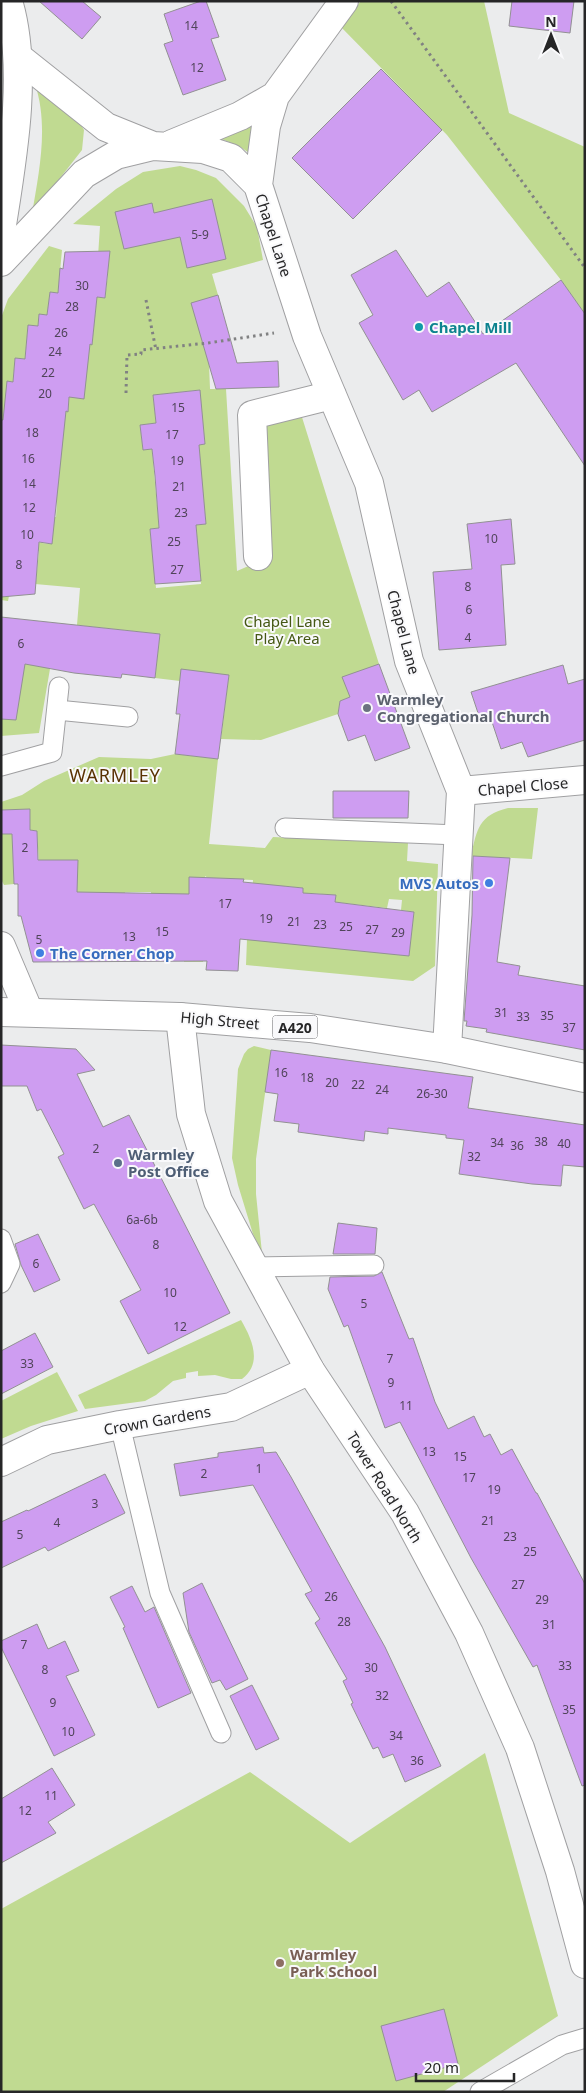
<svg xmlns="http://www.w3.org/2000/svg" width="586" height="2093" viewBox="0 0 586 2093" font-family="'Noto Sans',sans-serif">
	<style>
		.green { fill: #c0da91; fill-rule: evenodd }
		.building { fill: #ce9df1; stroke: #929193 }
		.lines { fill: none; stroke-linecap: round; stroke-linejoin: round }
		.service-casing { stroke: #a0a0a2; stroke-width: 21 }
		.minor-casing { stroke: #a0a0a2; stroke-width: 30 }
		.tertiary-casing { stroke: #a0a0a2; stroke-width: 30 }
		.primary-casing { stroke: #a0a0a2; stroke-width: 30 }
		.path { stroke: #808182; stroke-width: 3; stroke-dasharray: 2.5 4; stroke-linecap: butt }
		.service { stroke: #fff; stroke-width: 19 }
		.minor { stroke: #fff; stroke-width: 28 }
		.tertiary { stroke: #fff; stroke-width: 28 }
		.primary { stroke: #fff; stroke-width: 28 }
		.culture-dot { fill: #0f9aa8; stroke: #f9f9fb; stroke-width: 2 }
		.worship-dot { fill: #6b7280; stroke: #f9f9fb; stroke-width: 2 }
		.shop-dot { fill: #3f7fe0; stroke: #f9f9fb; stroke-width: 2 }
		.service-dot { fill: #5c6f8a; stroke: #f9f9fb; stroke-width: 2 }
		.education-dot { fill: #8d6e63; stroke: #f9f9fb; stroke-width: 2 }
		.labels { text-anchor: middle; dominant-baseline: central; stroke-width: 4; stroke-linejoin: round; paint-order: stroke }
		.number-label { font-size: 12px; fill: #50445a }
		.shield { fill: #f9f9fb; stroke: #656567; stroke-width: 1 }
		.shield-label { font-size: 14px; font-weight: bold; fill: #262627 }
		.street-label { font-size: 15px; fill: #262627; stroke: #f9f9fb }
		.culture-label { font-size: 15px; font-weight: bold; fill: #0d838f; stroke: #f9f9fb; text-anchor: start }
		.park-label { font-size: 15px; fill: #455814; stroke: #f9f9fb }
		.worship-label { font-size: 15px; font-weight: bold; fill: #5b616d; stroke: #f9f9fb; text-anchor: start }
		.shop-label { font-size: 15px; font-weight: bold; fill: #366cbe; stroke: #f9f9fb; text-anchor: end }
		.service-label { font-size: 15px; font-weight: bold; fill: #4e5e75; stroke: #f9f9fb; text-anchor: start }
		.education-label { font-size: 15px; font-weight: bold; fill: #785e54; stroke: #f9f9fb; text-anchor: start }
		.quarter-label { font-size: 18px; letter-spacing: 1px; fill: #593202; stroke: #f9f9fb }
	</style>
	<rect width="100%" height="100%" fill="#ebeced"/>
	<path class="green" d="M361,1H484L509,113L585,147V314L561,280L447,135L340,26Z
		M35,84L68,104L84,130L82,150L32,214C39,172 49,126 35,84Z
		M261,115L255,157L239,146L219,138Z
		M180,166L196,170L216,178L244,206L257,227L263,260L212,274L218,295L209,364L210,389H226L237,571L265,559L261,424L301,414L379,664L350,697L340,701L338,714L261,740L221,739L229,675L180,681L155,678L160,634L77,625L80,588L35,584L10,591L8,601L1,600V578L36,581L39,551L22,549V541L51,544L26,514L56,517L57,501L28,499L64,426L1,420V318L8,299L49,246L62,250L58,293L50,292L47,315L39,314L38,326L28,325L25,359L15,358L13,382L5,405L68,411L69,397L84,344H92L97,297L105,298L108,274L97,272L100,226L73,224L116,189L143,172ZM199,390L205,444L198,445L206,524L196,525L201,584L156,588L150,529L159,528L152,449L143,450L140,425L156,423L153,395Z
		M51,663L39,733L1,736V686L25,664Z
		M175,754L218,759L209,844L265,848L273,837L408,843L407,861L438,864L435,966L413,981L246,965L247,939L409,955L414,912L401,910L402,900L389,899L387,908L335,902L336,895L309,893L302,899L303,888L285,886L284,896L252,894L253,880L208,878L205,876L203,962H184V901H151V892H125L124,910L76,900L18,898V890L40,883L37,831L30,830V809L1,810V802L22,795L44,781L99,757L151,759Z
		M508,808H538L532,859L471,856C477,829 479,815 508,808Z
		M1,833L12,834L14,884L4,885L1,879Z
		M254,1046L271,1050L256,1159V1194L262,1253L253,1234L238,1185L232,1158L238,1069L244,1054L248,1049Z
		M241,1320C252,1339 263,1363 242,1379H231L215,1375L198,1376V1371L186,1373V1378L173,1381L156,1395L145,1401L85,1409L78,1395Z
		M57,1372L78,1411L31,1426L1,1439V1401Z
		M485,1753L558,2016L443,2092H1V1909L250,1772L350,1843Z"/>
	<path class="building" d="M39,1H82L101,17L82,39Z
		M201,1H206L219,37L211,39L226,80L183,95L164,44L173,41L164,14Z
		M512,1H574L570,33L509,26Z
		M381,69L442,130L353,219L292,158Z
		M212,199L226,259L187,268L180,237L124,249L115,212L152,203L154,213Z
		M396,250L427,297L449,282L483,334L561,280L585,314V466L516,363L432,412L419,390L403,400L359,323L373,315L351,275Z
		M110,251L105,298L97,297L92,345L90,344L84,399L69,397L68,412L66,411L52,544L39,542L35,594L1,597V420H3L7,381L13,382L15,358L25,359L28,325L38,326L39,314L47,315L50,292L58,293L60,268L63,269L65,252Z
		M218,295L237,363L278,361L279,387L216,389L191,303Z
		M200,390L205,444L199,445L206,524L196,525L201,581L155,584L150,529L159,528L155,476L152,449L143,450L140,425L156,423L153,395Z
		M511,519L515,564L501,565L506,645L439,650L433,572L472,569L467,524Z
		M1,617L160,634L155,678L122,674L121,678L74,673L25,664L16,720L1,719Z
		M379,664L410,748L375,761L365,735L348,741L338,714L340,701L350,697L342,677Z
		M563,665L568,684L585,679V740L528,757L522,742L501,749L491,719L481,722L471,692Z
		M181,669L229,675L218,759L175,754L180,714H176Z
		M333,791H409L408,818H333Z
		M30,809V830L37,831L38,860H78L77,892L189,894V877L244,879L243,882L303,888V893L336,895L335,902L414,912L409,956L240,939L238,971L206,970L207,961L33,962L21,916H18V884H14L12,834H1V810Z
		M473,856L510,858L497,962L520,966L518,975L585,986V1050L486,1032L487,1029L466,1026L467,1021H464L472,915Z
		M1,1045L76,1049L95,1070L77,1074L103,1127L129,1115L230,1313L148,1354L120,1301L141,1290L94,1204L84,1209L58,1157L64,1154L41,1109L37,1111L27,1086H1Z
		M271,1050L473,1077L468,1108L585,1125V1167L563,1165L561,1186L532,1184L459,1174L464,1140L446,1138V1135L388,1128V1134L365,1131L364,1141L298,1132L299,1124L274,1121L278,1094L265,1092Z
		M338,1223L377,1228L375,1254H333Z
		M38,1234L60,1280L34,1292L21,1265L15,1244Z
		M382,1272L409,1339L413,1338L435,1402L448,1429L474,1416L484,1437L490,1434L501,1455L512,1449L536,1493H537L585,1584V1785L582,1786L537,1665L533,1667L471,1558L400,1422L385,1428L348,1325L344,1327L328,1289L330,1277L374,1276Z
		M35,1333L53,1367L1,1394V1351Z
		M263,1447L264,1453L276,1452L291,1477L385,1647L441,1766L405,1782L393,1754L383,1758L378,1747L373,1749L351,1704L353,1703L343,1681L347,1679L315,1623L320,1619L305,1594L312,1591L253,1485L180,1496L174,1464L218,1457V1453Z
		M105,1474L125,1513L48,1551L45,1547L1,1568V1522L27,1510L28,1511Z
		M202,1583L248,1679L226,1690L220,1680L212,1683L189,1632L183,1593Z
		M132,1586L145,1612L154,1607L191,1693L158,1708L123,1628L125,1627L110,1597Z
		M37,1624L48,1649L65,1641L79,1671L66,1676L95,1735L54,1756L1,1647V1641Z
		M252,1685L279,1739L256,1750L230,1696Z
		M52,1768L75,1805L48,1822L56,1833L1,1863V1799Z
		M444,2009L458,2064L396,2081L381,2026Z"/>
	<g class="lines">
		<g class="service-casing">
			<path id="service" d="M57,710L128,717
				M1,766L52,752L59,687
				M285,828L458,835
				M1,1239L10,1264L1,1283
				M254,1267L374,1265
				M120,1425L160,1593L221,1733
				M480,2092L562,2045L585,2038"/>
		</g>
		<g class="minor-casing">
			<path id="minor" d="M172,144L240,116L275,96L344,1
				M153,146L203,149L231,158L258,185L307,336L369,483L409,661L461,791L447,1049
				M258,185L266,126L275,96
				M1,262L84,174L116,155L153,146L106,127L18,57
				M258,556L252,415L332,395
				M461,791L585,780
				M1,1462L47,1440L120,1425L231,1407L310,1370"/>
		</g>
		<g class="tertiary-casing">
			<path id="tertiary" d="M1,231C12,161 29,70 8,1
				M1,946L29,1012
				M180,1017L191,1114L218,1201L310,1370L405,1513L469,1633L520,1748L560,1871L585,1964"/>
		</g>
		<g class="primary-casing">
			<path id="primary" d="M1,1012L180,1017L310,1028L447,1049L585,1078"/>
		</g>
		<path class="path" d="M391,1L585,268
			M146,300L156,350
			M126,393L127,355L141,354V350L208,343L274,333"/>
		<use href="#service" class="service"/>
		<use href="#minor" class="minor"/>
		<use href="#tertiary" class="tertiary"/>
		<use href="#primary" class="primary"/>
	</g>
	<circle class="culture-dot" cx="419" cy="327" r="5"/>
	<circle class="worship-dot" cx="367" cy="708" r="5"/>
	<g class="shop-dot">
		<circle cx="489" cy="883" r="5"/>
		<circle cx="40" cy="953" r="5"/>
	</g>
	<circle class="service-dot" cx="118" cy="1163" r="5"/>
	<circle class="education-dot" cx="280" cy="1963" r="5"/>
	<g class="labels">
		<g class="number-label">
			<text x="191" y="25">14</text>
			<text x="197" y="67">12</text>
			<text x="200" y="234">5-9</text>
			<text x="82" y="285">30</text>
			<text x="72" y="306">28</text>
			<text x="61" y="332">26</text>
			<text x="55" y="351">24</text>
			<text x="48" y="372">22</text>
			<text x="45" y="393">20</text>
			<text x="178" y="407">15</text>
			<text x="32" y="432">18</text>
			<text x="172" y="434">17</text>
			<text x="28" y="458">16</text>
			<text x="177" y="460">19</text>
			<text x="29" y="483">14</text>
			<text x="179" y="486">21</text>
			<text x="29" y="507">12</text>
			<text x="181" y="512">23</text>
			<text x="27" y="534">10</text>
			<text x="491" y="538">10</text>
			<text x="174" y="541">25</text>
			<text x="19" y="564">8</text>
			<text x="177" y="569">27</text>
			<text x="468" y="586">8</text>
			<text x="469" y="609">6</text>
			<text x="468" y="637">4</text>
			<text x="21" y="643">6</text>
			<text x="25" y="847">2</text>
			<text x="225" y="903">17</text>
			<text x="266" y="918">19</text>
			<text x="294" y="921">21</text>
			<text x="320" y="924">23</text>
			<text x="346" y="926">25</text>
			<text x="372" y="929">27</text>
			<text x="162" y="931">15</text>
			<text x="398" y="932">29</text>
			<text x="129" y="936">13</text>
			<text x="39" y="939">5</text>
			<text x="501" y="1012">31</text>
			<text x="547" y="1015">35</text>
			<text x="523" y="1016">33</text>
			<text x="569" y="1027">37</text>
			<text x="281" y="1072">16</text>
			<text x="307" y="1077">18</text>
			<text x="332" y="1082">20</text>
			<text x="358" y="1084">22</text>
			<text x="382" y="1089">24</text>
			<text x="432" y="1093">26-30</text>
			<text x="541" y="1141">38</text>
			<text x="497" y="1142">34</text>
			<text x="564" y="1143">40</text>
			<text x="517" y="1145">36</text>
			<text x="96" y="1148">2</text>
			<text x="474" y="1156">32</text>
			<text x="142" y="1219">6a-6b</text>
			<text x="156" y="1244">8</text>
			<text x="36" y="1263">6</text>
			<text x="170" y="1292">10</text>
			<text x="364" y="1303">5</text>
			<text x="180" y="1326">12</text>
			<text x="390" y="1358">7</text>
			<text x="27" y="1363">33</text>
			<text x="391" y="1382">9</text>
			<text x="406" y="1405">11</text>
			<text x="429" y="1451">13</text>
			<text x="460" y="1456">15</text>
			<text x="259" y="1468">1</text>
			<text x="204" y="1473">2</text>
			<text x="469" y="1477">17</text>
			<text x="494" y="1489">19</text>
			<text x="95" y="1503">3</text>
			<text x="488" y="1520">21</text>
			<text x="57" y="1522">4</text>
			<text x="20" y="1534">5</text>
			<text x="510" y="1536">23</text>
			<text x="530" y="1551">25</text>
			<text x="518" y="1584">27</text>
			<text x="331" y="1596">26</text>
			<text x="542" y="1599">29</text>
			<text x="344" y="1621">28</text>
			<text x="549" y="1624">31</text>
			<text x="24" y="1644">7</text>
			<text x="565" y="1665">33</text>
			<text x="371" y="1667">30</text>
			<text x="45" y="1669">8</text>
			<text x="382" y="1695">32</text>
			<text x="53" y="1702">9</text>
			<text x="569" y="1709">35</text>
			<text x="68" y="1731">10</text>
			<text x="396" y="1735">34</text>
			<text x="417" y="1760">36</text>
			<text x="51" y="1795">11</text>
			<text x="25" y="1810">12</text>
		</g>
		<rect class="shield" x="272.5" y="1015.5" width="45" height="23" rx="4"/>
		<g class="shield-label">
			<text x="295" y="1027">A420</text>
		</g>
		<g class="street-label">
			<text transform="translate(274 235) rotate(72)">Chapel Lane</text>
			<text transform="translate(404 632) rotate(75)">Chapel Lane</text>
			<text transform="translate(523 786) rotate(-5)">Chapel Close</text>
			<text transform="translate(220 1020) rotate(5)">High Street</text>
			<text transform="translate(157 1420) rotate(-10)">Crown Gardens</text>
			<text transform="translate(385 1487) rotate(58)">Tower Road North</text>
		</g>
		<g class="culture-label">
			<text x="429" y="327">Chapel Mill</text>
		</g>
		<g class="park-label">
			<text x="287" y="621">Chapel Lane<tspan x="287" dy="17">Play Area</tspan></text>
		</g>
		<g class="worship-label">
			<text x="377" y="699">Warmley<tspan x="377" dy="17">Congregational Church</tspan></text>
		</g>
		<g class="shop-label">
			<text x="479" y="883">MVS Autos</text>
			<text x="50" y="953" text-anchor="start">The Corner Chop</text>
		</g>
		<g class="service-label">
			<text x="128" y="1154">Warmley<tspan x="128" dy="17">Post Office</tspan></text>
		</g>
		<g class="education-label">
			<text x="290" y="1954">Warmley<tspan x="290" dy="17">Park School</tspan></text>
		</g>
		<g class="quarter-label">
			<text x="115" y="775">WARMLEY</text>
		</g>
	</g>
	<rect width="586" height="2093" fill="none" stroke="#262627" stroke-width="5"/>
	<g transform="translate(551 35)" stroke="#f9f9fb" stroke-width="4" paint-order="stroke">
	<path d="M0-4L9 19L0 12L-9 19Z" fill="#262627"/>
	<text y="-8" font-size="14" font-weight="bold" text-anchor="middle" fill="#262627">N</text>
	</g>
	<path d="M416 2073v8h98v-8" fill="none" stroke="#262627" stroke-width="2.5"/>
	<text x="424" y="2073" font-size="15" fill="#262627" stroke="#f9f9fb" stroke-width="4" paint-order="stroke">20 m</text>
</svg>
